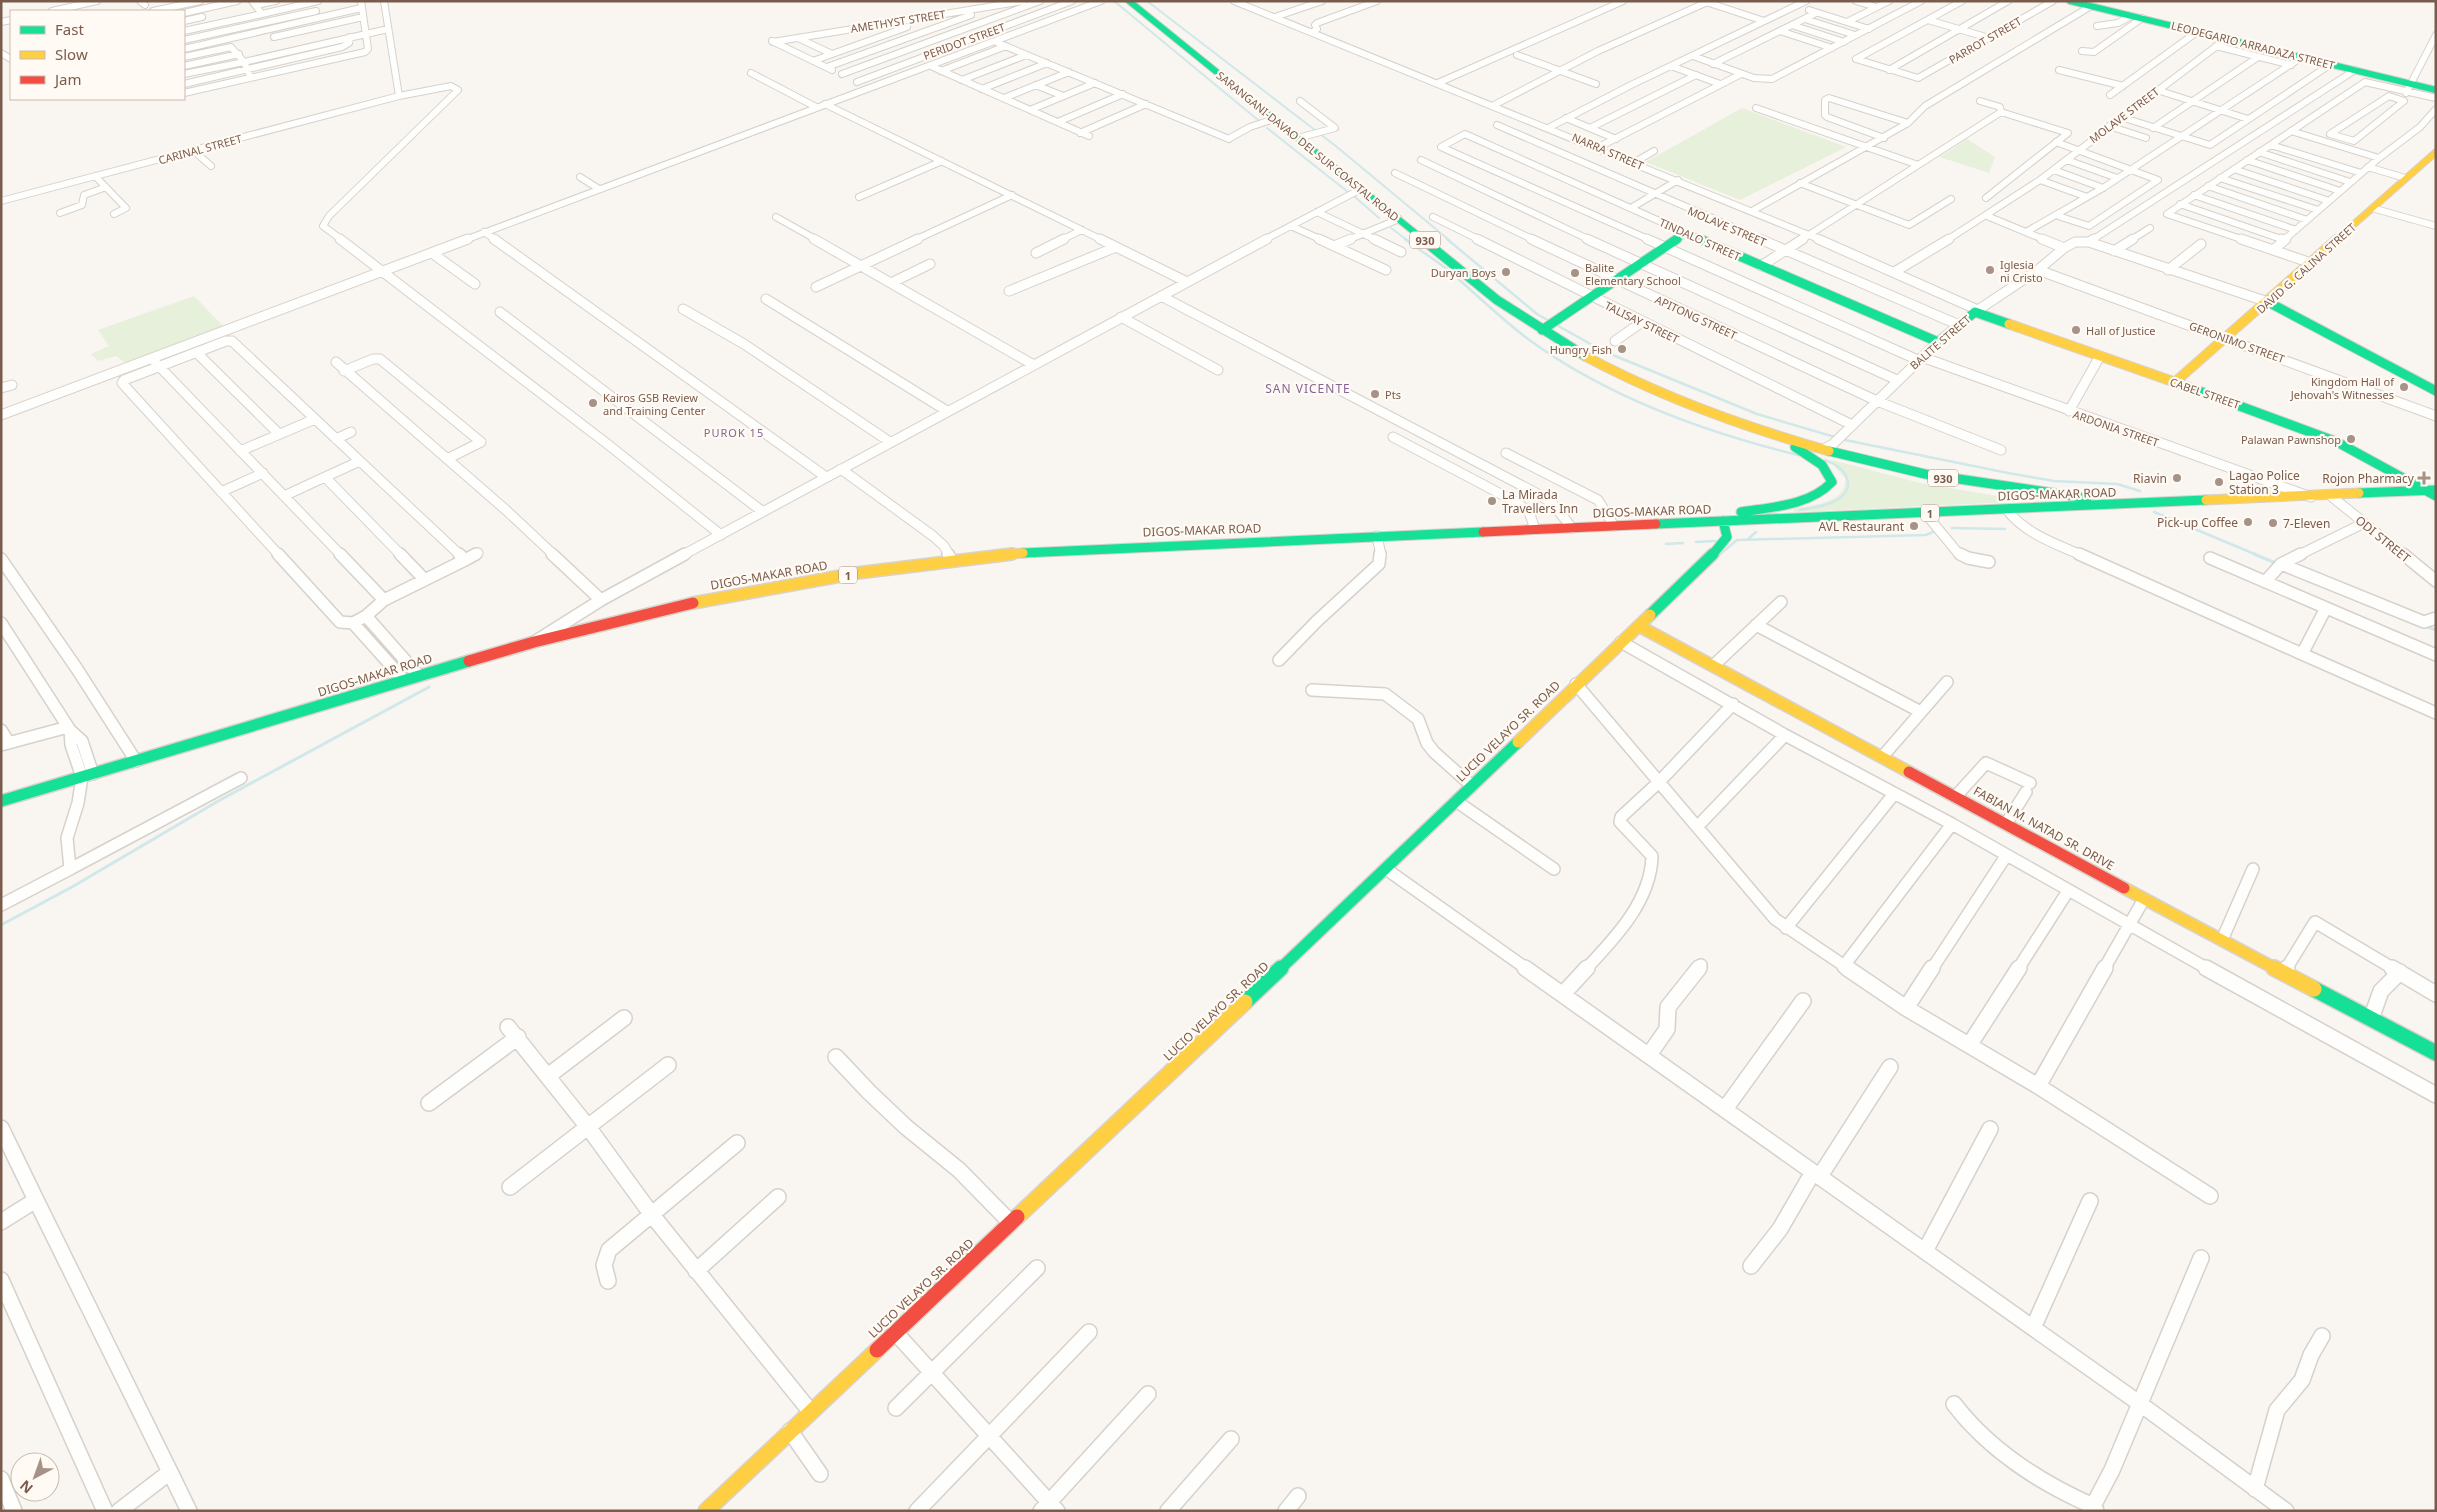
<svg xmlns="http://www.w3.org/2000/svg" width="2437" height="1512" viewBox="0 0 2437 1512" font-family="'Noto Sans',sans-serif">
	<style>
		.green { fill: #e7f0db }
		.lines { fill: none; stroke-linecap: round; stroke-linejoin: round }
		.stream-far2 { stroke: #d0e8ea; stroke-width: 2 }
		.stream-far1 { stroke: #d0e8ea; stroke-width: 2.5 }
		.stream { stroke: #d0e8ea; stroke-width: 3 }
		.street-far3-casing { stroke: #d7d1cb; stroke-width: 8 }
		.street-far2-casing { stroke: #d7d1cb; stroke-width: 11 }
		.street-far1-casing { stroke: #d7d1cb; stroke-width: 14 }
		.street-casing { stroke: #d7d1cb; stroke-width: 18 }
		.fast-far3-casing { stroke: #d9d2cb; stroke-width: 8 }
		.fast-far2-casing { stroke: #d9d2cb; stroke-width: 11 }
		.fast-far1-casing { stroke: #d9d2cb; stroke-width: 14 }
		.fast-casing { stroke: #d9d2cb; stroke-width: 18 }
		.slow-far3-casing { stroke: #d9d2cb; stroke-width: 8 }
		.slow-far2-casing { stroke: #d9d2cb; stroke-width: 11 }
		.slow-far1-casing { stroke: #d9d2cb; stroke-width: 14 }
		.slow-casing { stroke: #d9d2cb; stroke-width: 18 }
		.jam-far2-casing { stroke: #d9d2cb; stroke-width: 11 }
		.jam-far1-casing { stroke: #d9d2cb; stroke-width: 14 }
		.jam-casing { stroke: #d9d2cb; stroke-width: 18 }
		.street-far3 { stroke: #fefefd; stroke-width: 6 }
		.street-far2 { stroke: #fefefd; stroke-width: 9 }
		.street-far1 { stroke: #fefefd; stroke-width: 11 }
		.street { stroke: #fefefd; stroke-width: 15 }
		.fast-far3 { stroke: #16e098; stroke-width: 6 }
		.fast-far2 { stroke: #16e098; stroke-width: 9 }
		.fast-far1 { stroke: #16e098; stroke-width: 11 }
		.fast { stroke: #16e098; stroke-width: 15 }
		.slow-far3 { stroke: #ffcf43; stroke-width: 6 }
		.slow-far2 { stroke: #ffcf43; stroke-width: 9 }
		.slow-far1 { stroke: #ffcf43; stroke-width: 11 }
		.slow { stroke: #ffcf43; stroke-width: 15 }
		.jam-far2 { stroke: #f24e42; stroke-width: 9 }
		.jam-far1 { stroke: #f24e42; stroke-width: 11 }
		.jam { stroke: #f24e42; stroke-width: 15 }
		.poi-dot { fill: #a69286; stroke: #fffaf3; stroke-width: 2 }
		.labels { text-anchor: middle; dominant-baseline: central; stroke-width: 4.5; stroke-linejoin: round; paint-order: stroke }
		.far-street-label { font-size: 11px; fill: #7a5c4d; stroke: #fffaf3 }
		.shield { fill: #fffaf3; stroke: #a28b7f; stroke-width: 1 }
		.shield-label { font-size: 11px; font-weight: bold; fill: #7a5c4d }
		.far-poi-label { font-size: 11px; fill: #7a5c4d; stroke: #fffaf3; text-anchor: start }
		.far-neighbourhood-label { font-size: 11px; letter-spacing: 1px; fill: #846695; stroke: #fffaf3 }
		.far-quarter-label { font-size: 12px; letter-spacing: 1px; fill: #846695; stroke: #fffaf3 }
		.poi-label { font-size: 12px; fill: #7a5c4d; stroke: #fffaf3; text-anchor: end }
		.street-label { font-size: 12px; fill: #7a5c4d; stroke: #fffaf3 }
	</style>
	<rect width="100%" height="100%" fill="#f9f5f0"/>
	<path class="green" d="M1742,108L1846,147L1740,200L1646,162Z
		M1967,139L1995,157L1989,173L1940,157Z
		M194,296L224,327L126,363L116,356L98,361L91,354L109,346L98,330Z
		M1832,460L1920,483L1997,496L2001,499L1998,503H1992L1795,512L1793,509C1810,505 1848,504 1845,478L1830,461Z"/>
	<g class="lines">
		<path class="stream-far2" d="M1114,1L1258,120
			M1147,1L1337,147L1449,240
			M1267,128L1348,192
			M1355,197L1379,218
			M1391,228L1407,240"/>
		<path class="stream-far1" d="M1405,239C1419,250 1434,259 1448,270C1475,293 1500,318 1528,339C1607,397 1704,432 1798,455
			M1447,239L1537,314L1603,351L1757,414L1845,440L2008,473L2054,481L2117,484L2140,491
			M1800,510C1810,508 1821,507 1831,503C1859,490 1849,469 1825,460
			M2154,512L2257,555
			M1952,528L2005,529
			M1748,539L1756,532
			M1696,542L1716,541
			M1666,544L1683,543
			M1719,555L1737,540L1926,535L1937,530"/>
		<path class="stream" d="M2254,554L2278,564
			M1718,556L1720,554
			M2425,626L2436,630
			M1568,702L1574,697
			M1,925L72,887L220,800L429,687"/>
		<g class="street-far3-casing">
			<path id="street-far3" d="M140,1L145,5
				M252,1L262,14L318,1
				M1234,1L1821,240
				M1703,1L1764,21
				M1856,1L1876,7
				M256,5L276,1
				M1809,10L1869,29
				M52,11L97,1
				M153,11L200,1
				M184,13L237,1
				M1275,17L1322,1
				M1805,19L1855,35
				M1928,20L1989,38
				M184,21L202,17
				M1,22L11,20
				M1847,22L1889,1
				M1792,25L1844,42
				M2097,26L2118,23L2131,16
				M184,31L262,14
				M1780,31L1832,48
				M1313,32L1317,29L1315,25L1317,23L1377,1
				M274,37L363,17
				M798,38L832,54
				M184,40L316,11
				M772,41L832,70
				M773,42L1024,1
				M998,43L1229,139
				M2216,46L2291,65
				M184,49L361,8
				M2082,51L2094,52L2142,18
				M1,53L11,59
				M1517,55L1596,84
				M1693,56L1754,78L1772,79L1921,1
				M184,57L231,47L244,62L184,74
				M1856,59L1918,78L2053,1
				M1856,59L1962,1
				M813,61L907,27
				M1713,64L1816,13
				M184,66L239,54
				M1671,66L1720,84
				M827,67L971,15
				M933,67L1089,136
				M1889,70L2008,1
				M2059,70L2123,86
				M941,71L1006,46
				M751,73L816,107
				M842,74L1040,1
				M250,76L244,62L388,29
				M962,80L1026,55
				M857,82L1072,1
				M1438,83L1623,1
				M184,84L342,47L349,43L350,37
				M1036,85L1063,96
				M982,89L1047,63
				M2157,90L2248,119
				M184,93L365,52L368,49L361,1
				M2406,93L2436,35
				M2110,95L2197,32
				M2389,96L2404,101L2354,141L2330,134Z
				M1004,98L1069,72
				M1980,101L2000,107L2001,112
				M825,104L1102,240
				M1494,105L1598,51L1705,3
				M1756,108L1918,165
				M1030,110L1095,83
				M2121,117L2210,145L2331,64
				M1566,118L1616,139
				M1058,122L1123,94
				M1497,125L1763,240
				M2109,126L2146,138
				M1550,127L1631,85L1806,1
				M1590,128L1696,75
				M2153,128L2258,57
				M2291,131L2379,158
				M1080,133L1146,104
				M1230,138L1250,127L1274,119
				M1298,138L1335,128L1300,101
				M1884,138L1827,117L1825,115V100L1829,98L1908,123
				M2056,142L2158,180L2089,226L2058,216
				M2271,145L2361,173
				M1599,147L1741,74
				M194,151L211,166
				M2259,152L2350,182
				M1421,160L1590,240
				M2067,160L2117,178
				M2247,160L2340,191
				M1635,162L1654,151
				M2368,167L2405,178
				M2234,169L2329,201
				M2054,170L2103,188
				M1395,173L1534,240
				M95,176L126,208L114,214
				M580,177L599,189
				M2220,178L2318,210
				M2040,180L2087,197
				M1800,183L1909,225L1951,199
				M2208,186L2307,220
				M2194,195L2296,230
				M859,197L942,161
				M1,201L399,96
				M2180,204L2284,240
				M1631,208L1678,180
				M2372,208L2436,226
				M1752,211L1908,123L1925,106L2091,6
				M1317,212L1376,240
				M60,213L82,205L84,195L106,187
				M1987,216L2045,240
				M776,217L817,240
				M1433,217L1480,240
				M1291,226L1322,240
				M484,232L496,240
				M2026,232L2103,188L2302,57
				M342,240L323,226L329,216L458,90L451,86L399,96L384,1
				M465,240L1101,1
				M915,240L1012,195
				M1061,240L1082,230
				M1264,240L1361,189
				M1348,240L1399,219
				M1650,240L1441,147L1465,134L1686,233
				M1801,240L2001,112L2068,133L1986,198
				M1947,240L2040,180L2226,39
				M2092,240L2355,70
				M2131,240L2150,228
				M2244,240L2167,214L2365,82L2436,98
				M2284,240L2379,158L2420,127L2436,109"/>
		</g>
		<g class="street-far2-casing">
			<path id="street-far2" d="M340,239L610,446L721,535
				M494,239L826,477
				M814,239L1032,364
				M1100,239L1187,282
				M1319,239L1386,270
				M1374,239L1401,252
				M1477,239L1852,425
				M1531,239L1877,401L2001,450
				M1587,239L1897,380
				M1647,239L1918,360
				M1760,239L1959,325
				M1818,239L1978,310
				M2042,239L2064,248
				M2241,239L2311,263
				M2281,239L2284,240
				M2089,242L2268,302
				M1334,246L1351,239
				M2273,250L2286,239
				M2114,251L2133,239
				M432,253L475,284
				M1036,253L1064,239
				M1761,266L1803,239
				M2038,270L2436,416
				M2168,270L2201,244
				M1896,271L1949,239
				M891,283L930,264
				M816,287L918,239
				M1009,291L1116,247
				M1161,296L1536,493L1553,504L1572,528
				M766,299L947,411
				M683,309L744,344L890,442
				M500,312L763,512
				M1975,312L2038,270L2064,248L2075,242H2089L2094,239
				M1121,317L1218,370
				M1615,341L1642,322
				M197,353L279,434
				M1922,357L2311,497
				M155,362L341,555
				M336,362L507,511L554,555
				M344,371L373,359H380L481,442L447,459
				M1,388L12,385
				M2069,411L2100,356
				M1,415L468,239
				M1393,437L1516,502L1529,512L1535,529
				M336,439L351,432
				M1824,449L1833,444L1938,342
				M240,451L315,419
				M1506,453L1598,500L1614,526
				M360,461L325,477L401,555
				M841,469L933,536L944,546L949,555
				M221,492L263,473
				M284,496L325,477
				M2331,496L2404,555
				M2007,510C2026,534 2054,543 2081,555
				M1925,513L1958,553L1962,555
				M1377,536L1381,555
				M279,555L122,383L124,380L226,341H232L460,555
				M474,555L478,553
				M683,555L1267,239
				M2299,555L2364,523"/>
		</g>
		<g class="street-far1-casing">
			<path id="street-far1" d="M278,554L340,622L353,623L366,616L384,600L465,560L459,554
				M340,554L384,600
				M400,554L425,580
				M552,554L601,600
				M948,554L951,559
				M1960,554L1968,558L1989,562
				M2079,554L2302,654
				M2403,554L2436,581
				M2210,558L2436,655
				M1,559L77,669L136,761
				M465,560L476,554
				M2281,564L2424,622L2436,618
				M2265,582L2281,564L2301,554
				M2326,608L2302,654L2436,713
				M366,616L419,676
				M1,623L70,730L82,741L93,774
				M353,623L404,680
				M1756,625L1921,712
				M536,641L601,600L685,554
				M1621,642L1785,735L1952,824L2208,969
				M1279,660L1317,621L1379,564L1380,554
				M1714,665L1781,602
				M1576,684L1775,919L1849,969
				M1312,690L1385,694L1418,719L1427,743L1434,752L1472,786
				M1,730L9,743
				M70,730L71,745L82,777L78,803L67,838L70,869L241,778
				M1,745L68,727
				M1883,756L1947,682
				M1956,796L1986,763L2030,783
				M1456,801L1554,869
				M2006,824L2026,792
				M1697,827L1785,735
				M1386,869L1527,969
				M1,905L70,869
				M1786,928L1894,794
				M2222,940L2253,869
				M1843,967L1952,824
				M1586,969C1615,938 1651,901 1652,856L1620,822L1621,817L1659,782L1733,704
				M1698,969L1701,965
				M1932,969L2006,856
				M2018,969L2068,891
				M2104,969L2144,899
				M2286,969L2315,922L2394,969"/>
		</g>
		<g class="street-casing">
			<path id="street" d="M1525,968L2139,1403L2286,1511
				M1847,968L1906,1008L2038,1086L2210,1196
				M2206,968L2436,1095
				M2392,968L2436,994
				M2284,973L2287,968
				M1563,994L1587,968
				M1906,1008L1932,968
				M2371,1019L2381,991L2400,972
				M508,1027L588,1127L652,1215L810,1411
				M1970,1044L2019,968
				M1649,1055L1667,1029L1668,1007L1699,968
				M836,1057L869,1092L906,1127L959,1170L1011,1223
				M548,1076L624,1018
				M2038,1086L2105,968
				M429,1103L518,1037
				M1725,1109L1803,1001
				M1,1128L36,1200L1,1222
				M1820,1176L1890,1067
				M510,1187L668,1065
				M36,1200L170,1472L119,1511
				M1925,1251L1990,1129
				M1751,1266L1780,1229L1813,1172
				M696,1271L778,1197
				M1,1280L105,1511
				M608,1281L604,1265L609,1250L737,1143
				M2033,1328L2090,1201
				M895,1332L1057,1511
				M1954,1404C1990,1451 2039,1482 2093,1506
				M896,1408L1037,1268
				M790,1431L820,1474
				M170,1472L189,1511
				M1,1479L14,1511
				M2255,1489L2277,1410L2302,1380L2311,1355L2322,1336
				M917,1511L1089,1332
				M1041,1511L1148,1394
				M1168,1511L1231,1439
				M1286,1511L1298,1496
				M2096,1511L2093,1506L2112,1470L2201,1258"/>
		</g>
		<g class="fast-far3-casing">
			<path id="fast-far3" d="M1129,1L1424,240
				M2070,1L2436,90
				M1675,240L1686,233L1703,240"/>
		</g>
		<g class="fast-far2-casing">
			<path id="fast-far2" d="M1422,239L1497,300L1585,356
				M1700,239L1938,342L1975,312L2009,324
				M2268,302L2436,391
				M1542,330L1677,239
				M2180,384L2337,442L2436,496
				M1829,451L1925,474L2087,498
				M2359,493L2436,490
				M1741,512C1772,507 1809,506 1832,482L1822,465L1795,447
				M1656,524L2206,500
				M1023,553L1483,532
				M1712,555L1727,537L1723,521"/>
		</g>
		<g class="fast-far1-casing">
			<path id="fast-far1" d="M1650,615L1713,554
				M1,801L469,661
				M1280,969L1518,742"/>
		</g>
		<g class="fast-casing">
			<path id="fast" d="M2314,989L2436,1053
				M1245,1002L1281,968"/>
		</g>
		<g class="slow-far3-casing">
			<path id="slow-far3" d="M2336,240L2436,152"/>
		</g>
		<g class="slow-far2-casing">
			<path id="slow-far2" d="M2009,324L2180,384
				M1585,356C1663,398 1744,427 1829,451
				M2175,382L2337,239
				M2206,500L2359,493
				M999,555L1023,553"/>
		</g>
		<g class="slow-far1-casing">
			<path id="slow-far1" d="M693,603L857,573L1012,554
				M1639,626L1909,772
				M1518,742L1650,615
				M2124,888L2276,969"/>
		</g>
		<g class="slow-casing">
			<path id="slow" d="M2274,968L2314,989
				M1017,1217L1245,1002
				M706,1511L877,1350"/>
		</g>
		<g class="jam-far2-casing">
			<path id="jam-far2" d="M1483,532L1656,524"/>
		</g>
		<g class="jam-far1-casing">
			<path id="jam-far1" d="M469,661L534,642L693,603
				M1909,772L2124,888"/>
		</g>
		<g class="jam-casing">
			<path id="jam" d="M877,1350L1017,1217"/>
		</g>
		<use href="#street-far3" class="street-far3"/>
		<use href="#street-far2" class="street-far2"/>
		<use href="#street-far1" class="street-far1"/>
		<use href="#street" class="street"/>
		<use href="#fast-far3" class="fast-far3"/>
		<use href="#fast-far2" class="fast-far2"/>
		<use href="#fast-far1" class="fast-far1"/>
		<use href="#fast" class="fast"/>
		<use href="#slow-far3" class="slow-far3"/>
		<use href="#slow-far2" class="slow-far2"/>
		<use href="#slow-far1" class="slow-far1"/>
		<use href="#slow" class="slow"/>
		<use href="#jam-far2" class="jam-far2"/>
		<use href="#jam-far1" class="jam-far1"/>
		<use href="#jam" class="jam"/>
	</g>
	<g class="poi-dot">
		<circle cx="1990" cy="270" r="5"/>
		<circle cx="1506" cy="272" r="5"/>
		<circle cx="1575" cy="273" r="5"/>
		<circle cx="2076" cy="330" r="5"/>
		<circle cx="1622" cy="349" r="5"/>
		<circle cx="2404" cy="387" r="5"/>
		<circle cx="1375" cy="394" r="5"/>
		<circle cx="593" cy="403" r="5"/>
		<circle cx="2351" cy="439" r="5"/>
		<circle cx="2177" cy="478" r="5"/>
		<path d="M2421.5 470.5h5v5h5v5h-5v5h-5v-5h-5v-5h5z"/>
		<circle cx="2219" cy="482" r="5"/>
		<circle cx="1492" cy="501" r="5"/>
		<circle cx="2248" cy="522" r="5"/>
		<circle cx="2273" cy="523" r="5"/>
		<circle cx="1914" cy="526" r="5"/>
	</g>
	<g class="labels">
		<g class="far-street-label">
			<text transform="translate(898 21) rotate(-9)">AMETHYST STREET</text>
			<text transform="translate(1985 40) rotate(-30)">PARROT STREET</text>
			<text transform="translate(964 41) rotate(-20)">PERIDOT STREET</text>
			<text transform="translate(2253 45) rotate(14)">LEODEGARIO ARRADAZA STREET</text>
			<text transform="translate(2124 115) rotate(-37)">MOLAVE STREET</text>
			<text transform="translate(1308 146) rotate(39)">SARANGANI-DAVAO DEL SUR COASTAL ROAD</text>
			<text transform="translate(200 149) rotate(-15)">CARINAL STREET</text>
			<text transform="translate(1608 151) rotate(23)">NARRA STREET</text>
			<text transform="translate(1727 226) rotate(23)">MOLAVE STREET</text>
			<text transform="translate(1700 239) rotate(24)">TINDALO STREET</text>
			<text transform="translate(2306 268) rotate(-42)">DAVID G. CALINA STREET</text>
			<text transform="translate(1696 317) rotate(25)">APITONG STREET</text>
			<text transform="translate(1642 322) rotate(26)">TALISAY STREET</text>
			<text transform="translate(1940 342) rotate(-41)">BALITE STREET</text>
			<text transform="translate(2237 342) rotate(20)">GERONIMO STREET</text>
			<text transform="translate(2205 393) rotate(19)">CABEL STREET</text>
			<text transform="translate(2116 428) rotate(19)">ARDONIA STREET</text>
		</g>
		<g class="shield">
			<rect x="1410" y="231.5" width="30" height="17" rx="4"/>
			<rect x="1928" y="469.5" width="30" height="17" rx="4"/>
			<rect x="1921" y="504.5" width="18" height="17" rx="4"/>
			<rect x="839" y="566.5" width="18" height="17" rx="4"/>
		</g>
		<g class="shield-label">
			<text x="1425" y="240">930</text>
			<text x="1943" y="478">930</text>
			<text x="1930" y="513">1</text>
			<text x="848" y="575">1</text>
		</g>
		<g class="far-poi-label">
			<text x="2000" y="264">Iglesia<tspan x="2000" dy="13">ni Cristo</tspan></text>
			<text x="1585" y="267">Balite<tspan x="1585" dy="13">Elementary School</tspan></text>
			<text x="1496" y="272" text-anchor="end">Duryan Boys</text>
			<text x="2086" y="330">Hall of Justice</text>
			<text x="1612" y="349" text-anchor="end">Hungry Fish</text>
			<text x="2394" y="381" text-anchor="end">Kingdom Hall of<tspan x="2394" dy="13">Jehovah's Witnesses</tspan></text>
			<text x="1385" y="394">Pts</text>
			<text x="603" y="397">Kairos GSB Review<tspan x="603" dy="13">and Training Center</tspan></text>
			<text x="2341" y="439" text-anchor="end">Palawan Pawnshop</text>
		</g>
		<g class="far-neighbourhood-label">
			<text x="734" y="432">PUROK 15</text>
		</g>
		<g class="far-quarter-label">
			<text x="1308" y="388">SAN VICENTE</text>
		</g>
		<g class="poi-label">
			<text x="2229" y="475" text-anchor="start">Lagao Police<tspan x="2229" dy="14">Station 3</tspan></text>
			<text x="2167" y="478">Riavin</text>
			<text x="2414" y="478">Rojon Pharmacy</text>
			<text x="1502" y="494" text-anchor="start">La Mirada<tspan x="1502" dy="14">Travellers Inn</tspan></text>
			<text x="2238" y="522">Pick-up Coffee</text>
			<text x="2283" y="523" text-anchor="start">7-Eleven</text>
			<text x="1904" y="526">AVL Restaurant</text>
		</g>
		<g class="street-label">
			<text transform="translate(2057 494) rotate(-2)">DIGOS-MAKAR ROAD</text>
			<text transform="translate(1652 511) rotate(-2)">DIGOS-MAKAR ROAD</text>
			<text transform="translate(1202 530) rotate(-2)">DIGOS-MAKAR ROAD</text>
			<text transform="translate(2383 539) rotate(39)">ODI STREET</text>
			<text transform="translate(769 575) rotate(-10)">DIGOS-MAKAR ROAD</text>
			<text transform="translate(375 675) rotate(-17)">DIGOS-MAKAR ROAD</text>
			<text transform="translate(1508 731) rotate(-44)">LUCIO VELAYO SR. ROAD</text>
			<text transform="translate(2044 828) rotate(29)">FABIAN M. NATAD SR. DRIVE</text>
			<text transform="translate(1216 1011) rotate(-43)">LUCIO VELAYO SR. ROAD</text>
			<text transform="translate(921 1288) rotate(-43)">LUCIO VELAYO SR. ROAD</text>
		</g>
	</g>
	<rect width="2437" height="1512" fill="none" stroke="#7a5c4d" stroke-width="5"/>
	<rect x="10" y="10" width="175" height="90" fill="#fffaf3" stroke="#cabbb1"/>
	<rect x="20" y="26" width="25" height="8" fill="#16e098" stroke="#cabbb1"/>
	<text x="55" y="35" font-size="15" fill="#7a5c4d">Fast</text>
	<rect x="20" y="51" width="25" height="8" fill="#ffcf43" stroke="#cabbb1"/>
	<text x="55" y="60" font-size="15" fill="#7a5c4d">Slow</text>
	<rect x="20" y="76" width="25" height="8" fill="#f24e42" stroke="#cabbb1"/>
	<text x="55" y="85" font-size="15" fill="#7a5c4d">Jam</text>
	<g transform="translate(35 1477) rotate(221)"><circle r="24" fill="#fffaf3" stroke="#cabbb1"/>
	<path d="M0-4L9 19L0 12L-9 19Z" fill="#a69286"/>
	<text y="-8" font-size="14" font-weight="bold" text-anchor="middle" fill="#7a5c4d">N</text>
	</g>
</svg>
